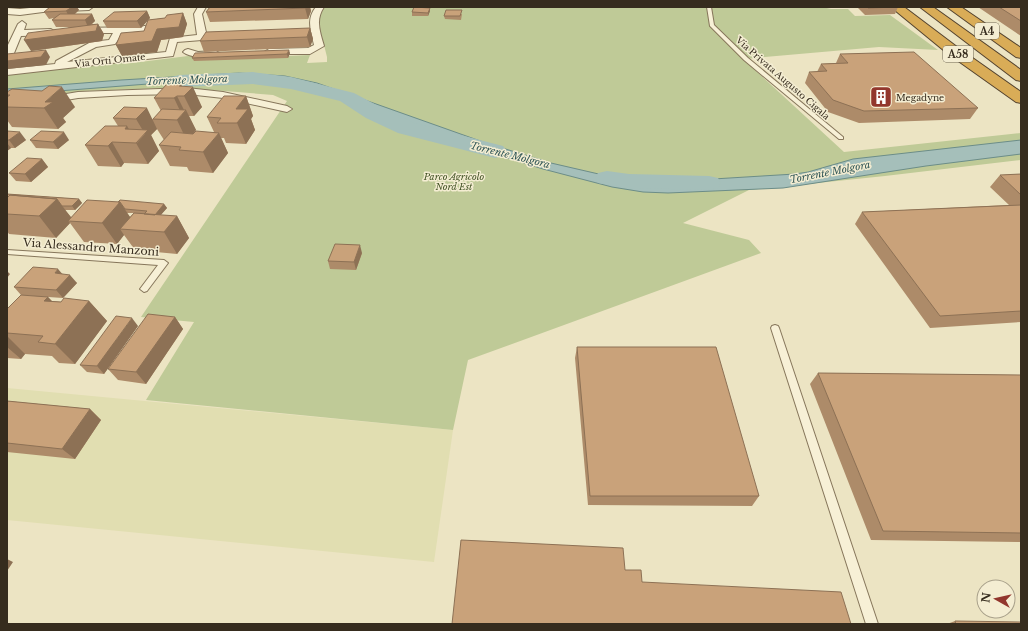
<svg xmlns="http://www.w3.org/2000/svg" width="1028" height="631" viewBox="0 0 1028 631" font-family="'Libre Baskerville',serif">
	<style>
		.farmland { fill: #e1deb1 }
		.green { fill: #bfca97 }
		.water { fill: #a5bfba; stroke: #6c8d88 }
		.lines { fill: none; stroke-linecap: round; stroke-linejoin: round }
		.river { fill: #a5bfba; fill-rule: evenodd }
		.service-casing { stroke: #86765b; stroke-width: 2 }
		.minor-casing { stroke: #86765b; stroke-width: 2 }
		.motorway-casing { stroke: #54432f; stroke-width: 2 }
		.service { fill: #f7f0d6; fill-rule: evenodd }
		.minor { fill: #f7f0d6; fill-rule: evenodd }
		.motorway { fill: #d9ac57; fill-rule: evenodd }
		.wall { fill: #ad8b69; fill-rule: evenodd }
		.shaded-wall { fill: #8d7155 }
		.building { fill: #c9a27a; stroke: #8d7155 }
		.labels { text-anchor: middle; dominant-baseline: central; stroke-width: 3; stroke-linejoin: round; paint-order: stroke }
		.far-street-label { font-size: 9px; fill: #362c1e; stroke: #f4edd2 }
		.far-poi-label { font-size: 9px; fill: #362c1e; stroke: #f4edd2; text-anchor: start }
		.far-park-label { font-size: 9px; font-style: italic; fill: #425225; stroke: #f4edd2 }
		.shield { fill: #f4edd2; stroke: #6f6654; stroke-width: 1 }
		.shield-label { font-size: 10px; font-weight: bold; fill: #362c1e }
		.far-water-label { font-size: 10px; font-style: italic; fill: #2e5455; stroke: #f4edd2 }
		.street-label { font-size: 11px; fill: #362c1e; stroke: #f4edd2 }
	</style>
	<rect width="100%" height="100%" fill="#ece4c3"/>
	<path class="farmland" d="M7,388L453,430L434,562L7,520Z"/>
	<path class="green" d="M325,7H822L831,9H848L855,16L890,15L938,50L879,47L743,59L844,152L1021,133V160L885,176L749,190L683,223L749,240L761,253L468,360L453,430L146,400L194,322L141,317L287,101L273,95L225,91L166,88L83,91L7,101V72L125,59L124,64L196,55L193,60L310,55L307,63L327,62V57L317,17Z"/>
	<path class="water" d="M239,73L285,76L317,83L486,143L551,163L603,175L638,181L664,182L795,174L808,172L853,159L1021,140V154L926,166L783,188L668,193L643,192L612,187L543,169L473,147L343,100L309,89L267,81L239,78L199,80L7,95V89L121,80Z"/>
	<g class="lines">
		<path class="river" d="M253,72L291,77L354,93L382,108L414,123L503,146L507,151L503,156L495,158L398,133L366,118L340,101L291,89L253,84L179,87L172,85L169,81L172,77L179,75Z
			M607,171L629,174L709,176L718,178L721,183L718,188L709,190L629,188L598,183L595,178L598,173Z"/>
		<g class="service-casing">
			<path id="service" d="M707,7H711L714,25L748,58L843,137V139H839L744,60L710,26Z
				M7,250L164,260L168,263L147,291L144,292L140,289L158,265L7,254Z
				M775,325L778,326L779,328L878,624H866L771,328L772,326Z"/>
		</g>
		<g class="minor-casing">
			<path id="minor" d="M39,7H93L89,10L43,12L20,15L7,14V8L20,9Z
				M198,7H206L202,14L207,37L202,40L177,42L173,56L7,75V69L55,64L56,61L91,42L109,40L113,33H77L75,31L77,29L80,28L139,27L167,22L171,25C163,32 134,33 123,33L115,44L96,47L67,62L166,52L170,38L197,35L194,14Z
				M316,7H324C315,20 320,32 324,46L310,54H266L264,52L269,49L308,48L314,45C311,31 306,19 316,7Z
				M22,21L26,24L24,30L51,29L56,32L51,35L21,36L12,58L7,61V47L18,24Z
				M188,49L198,52L216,51L221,54C214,60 190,58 183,52L185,50Z
				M187,88L223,92L287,106L292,109L287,112L223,98L187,94L127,95L78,98L7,110V104L78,92Z"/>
		</g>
		<g class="motorway-casing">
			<path id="motorway" d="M891,7H904L957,47L1021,92V103L1016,102L947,53Z
				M920,7H933L1021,70V81L1016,80Z
				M947,7H961L1021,48V58L1016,57Z"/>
		</g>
		<use href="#service" class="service"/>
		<use href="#minor" class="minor"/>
		<use href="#motorway" class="motorway"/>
	</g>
	<path class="wall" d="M9,7H41L10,8Z
		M50,7H77L79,10L75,14H92L95,21L92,24H98L104,34L102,41L31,51L69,27H56L52,20L54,18L49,19L44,12Z
		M210,7H310L311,11L308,19L210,22L206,12Z
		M857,7H898L895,14L865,15Z
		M978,7H1021V36Z
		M147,11L150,18L148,20L165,18L183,13L187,24L183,37L161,40L157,52L122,56L116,45L144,31L148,20L141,28H107L103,21Z
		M430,11L428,16H412V12Z
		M462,14L461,20L445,19L444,16Z
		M310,28L313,39L310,47L204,52L200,41Z
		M290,53L288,58L194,61L192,58Z
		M840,54L978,108L970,119L859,123L828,112L805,83L809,72H817L821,64L836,63Z
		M181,84V86L202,107L194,116H189L196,130L193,134L214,132L207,117L246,96L253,116L251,119L255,130L246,144L226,143L224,138H221L228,153L213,173L189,171L187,167L170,166L159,145L164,140L157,129L151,135L159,151L148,164L124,163L121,167L98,166L85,145L118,126L113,118L153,119L161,111L154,98Z
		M7,92L75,107L63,118L66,122L58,129L12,127L7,120Z
		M7,131L26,140L15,148H11L7,151Z
		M30,140H69L58,149L36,148Z
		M42,159L48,167L31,182L16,181L9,173Z
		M1021,174V322L930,328L855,224L862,212L1009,205L990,187L1000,175Z
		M7,194L79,199L82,203L75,210H65L71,217L118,202L164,204L167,208L160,215L177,216L189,238L177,254L135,250L124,235L117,244L84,242L70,223L56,238L9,234L7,231ZM127,213H134L130,217Z
		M362,253L356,270L330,269L328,261Z
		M62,274L77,283L63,298L48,297L52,301L61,302L89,301L107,321L75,364L59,363L52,356L25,354L21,359L7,358V309L21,295L14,287Z
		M175,317L183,329L146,384L118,380L108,369Z
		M138,326L104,374L87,372L80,365Z
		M577,347L759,496L752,506L588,505L575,358Z
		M818,373L1021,375V542L871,540L810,384Z
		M7,401L90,409L101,420L75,459L7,452Z
		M955,621L1021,624H947Z"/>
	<path class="shaded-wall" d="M72,7H77L79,10L70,18L66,11Z
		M306,7H310L311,11L308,19L305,8Z
		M430,8V11L428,16V13Z
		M147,11L150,18L141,28L137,21Z
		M183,13L187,24L183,37L161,40L157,52L122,56L116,45L157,29Z
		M92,14L95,21L88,27L85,20Z
		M98,24L104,34L102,41L31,51L24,40Z
		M310,28L313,39L310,47L307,37Z
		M46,50L50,57L46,65L7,69V61Z
		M289,50L290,53L288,58L287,54Z
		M181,84L185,95L193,87L202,107L194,116L179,86Z
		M62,87L75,107L63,118L66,122L58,129L44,108L45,102Z
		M177,96L185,112L186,110L196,130L187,141L177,120L182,115L174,98Z
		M246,96L253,116L251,119L255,130L246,144L237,123L236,109Z
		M147,108L157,129L151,135L159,151L148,164L136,143L125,129L127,126L137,143L145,134L136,119Z
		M20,132L26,140L15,148L9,140Z
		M64,132L69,140L58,149L53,142Z
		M219,133L228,153L213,173L203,152Z
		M112,142L124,163L121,167L108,146Z
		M7,143L11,148L7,151Z
		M42,159L48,167L31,182L25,174Z
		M57,199L73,220L68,221L70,223L56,238L39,216Z
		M79,199L82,203L75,210L72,206Z
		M120,202L134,223L120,229L124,235L117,244L102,223Z
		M164,204L167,208L148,230L145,226Z
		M177,216L189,238L177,254L164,232Z
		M360,245L362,253L356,270L354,262Z
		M58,269L65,277L55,273Z
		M7,271L10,274L7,278Z
		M70,275L77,283L63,298L56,290Z
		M48,297L67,318L44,301Z
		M89,301L107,321L75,364L55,344Z
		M175,317L183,329L146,384L136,372Z
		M132,318L138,326L104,374L97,366Z
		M7,336L25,354L21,359L7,347Z
		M90,409L101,420L75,459L62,449Z
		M7,559L13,562L7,571Z"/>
	<path class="building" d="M50,7H72L66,11L44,12Z
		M210,7H306L305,8L206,12Z
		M414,7L430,8L428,13L412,12Z
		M867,7H898L868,8Z
		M999,7H1021V21Z
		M446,10H462L460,16H444Z
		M147,11L137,21H103L114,12Z
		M183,13L179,27L157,29L152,41L116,45L121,33L144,31L148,20L165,18L167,15Z
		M60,14H92L85,20H52Z
		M98,24L96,31L24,40L28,33Z
		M310,28L307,37L200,41L206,32Z
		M46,50L41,57L7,61V54Z
		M289,50L287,54L192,58L195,53Z
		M914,52L978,108L864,111L833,100L809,72L827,71L821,64L848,63L840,54Z
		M167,84H181L179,86L193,87L184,96H177L174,98H154Z
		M49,86L62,87L45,102H53L44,108L7,107V97L10,95H7V92L12,89L42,91Z
		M224,96H246L236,109H248L237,123H217L221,118L207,117Z
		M124,107L147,108L136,119L113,118Z
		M162,109L186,110L177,120L153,119Z
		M105,126H127L125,129L148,130L136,143L112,142L108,146L85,145Z
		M7,131L20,132L9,140H7Z
		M41,131L64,132L53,142L30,140Z
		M196,131L219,133L203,152L179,150L181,147L159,145L171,132L193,134Z
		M27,158L42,159L25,174L9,173Z
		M1021,174V195L1000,175Z
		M7,194L79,199L72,206H62L57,199L10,195L7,198Z
		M10,195L57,199L39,216L7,214V198Z
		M87,200L120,202L102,223L68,221Z
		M120,200L164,204L155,215L144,214L147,211L125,209L120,202H118Z
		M1021,205V311L940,316L862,212Z
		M134,213L177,216L164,232L120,229Z
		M335,244L360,245L354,262L328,261Z
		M33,267L58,269L55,273L70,275L56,290L14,287Z
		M21,295L48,297L44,301L61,302L64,298L89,301L55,344L38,342L43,336L7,333V309Z
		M148,314L175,317L136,372L108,369Z
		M116,316L132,318L97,366L80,365Z
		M577,347H716L759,496H590Z
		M818,373L1021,375V533L883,531Z
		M7,401L90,409L62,449L7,443Z
		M461,540L623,548L625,570H641L642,582L841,592L851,624H452Z
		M955,621L1021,622V624H956Z"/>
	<defs>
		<g id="building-square" transform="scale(1.15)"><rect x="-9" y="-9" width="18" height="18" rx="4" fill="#92362d" stroke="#f4edd2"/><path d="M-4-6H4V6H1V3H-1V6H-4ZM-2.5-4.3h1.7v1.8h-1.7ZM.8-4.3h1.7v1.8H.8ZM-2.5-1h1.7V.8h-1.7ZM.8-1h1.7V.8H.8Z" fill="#fff"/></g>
	</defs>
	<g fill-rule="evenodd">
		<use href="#building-square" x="881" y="97"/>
	</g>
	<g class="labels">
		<g class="far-street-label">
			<text transform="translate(110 60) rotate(-6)">Via Orti Omate</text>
			<text transform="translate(783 78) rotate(41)">Via Privata Augusto Cigala</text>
		</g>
		<g class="far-poi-label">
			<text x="896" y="97">Megadyne</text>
		</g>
		<g class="far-park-label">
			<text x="454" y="176">Parco Agricolo<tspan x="454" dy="10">Nord Est</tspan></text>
		</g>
		<g class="shield">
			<rect x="975" y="23" width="24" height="16" rx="3"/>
			<rect x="943" y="46" width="30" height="16" rx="3"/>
		</g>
		<g class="shield-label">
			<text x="987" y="31">A4</text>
			<text x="958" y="54">A58</text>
		</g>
		<g class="far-water-label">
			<text transform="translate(187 80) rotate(-2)">Torrente Molgora</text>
			<text transform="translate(510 155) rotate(14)">Torrente Molgora</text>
			<text transform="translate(830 172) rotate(-11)">Torrente Molgora</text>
		</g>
		<g class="street-label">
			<text transform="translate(91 247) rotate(4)">Via Alessandro Manzoni</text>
		</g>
	</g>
	<rect width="1028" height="631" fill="none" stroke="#362c1e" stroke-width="16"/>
	<g transform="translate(996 599) rotate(278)"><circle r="19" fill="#f4edd2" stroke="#a8a08a"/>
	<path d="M0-3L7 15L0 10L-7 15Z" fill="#92362d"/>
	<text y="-6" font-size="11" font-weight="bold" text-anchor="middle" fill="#362c1e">N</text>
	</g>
</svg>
